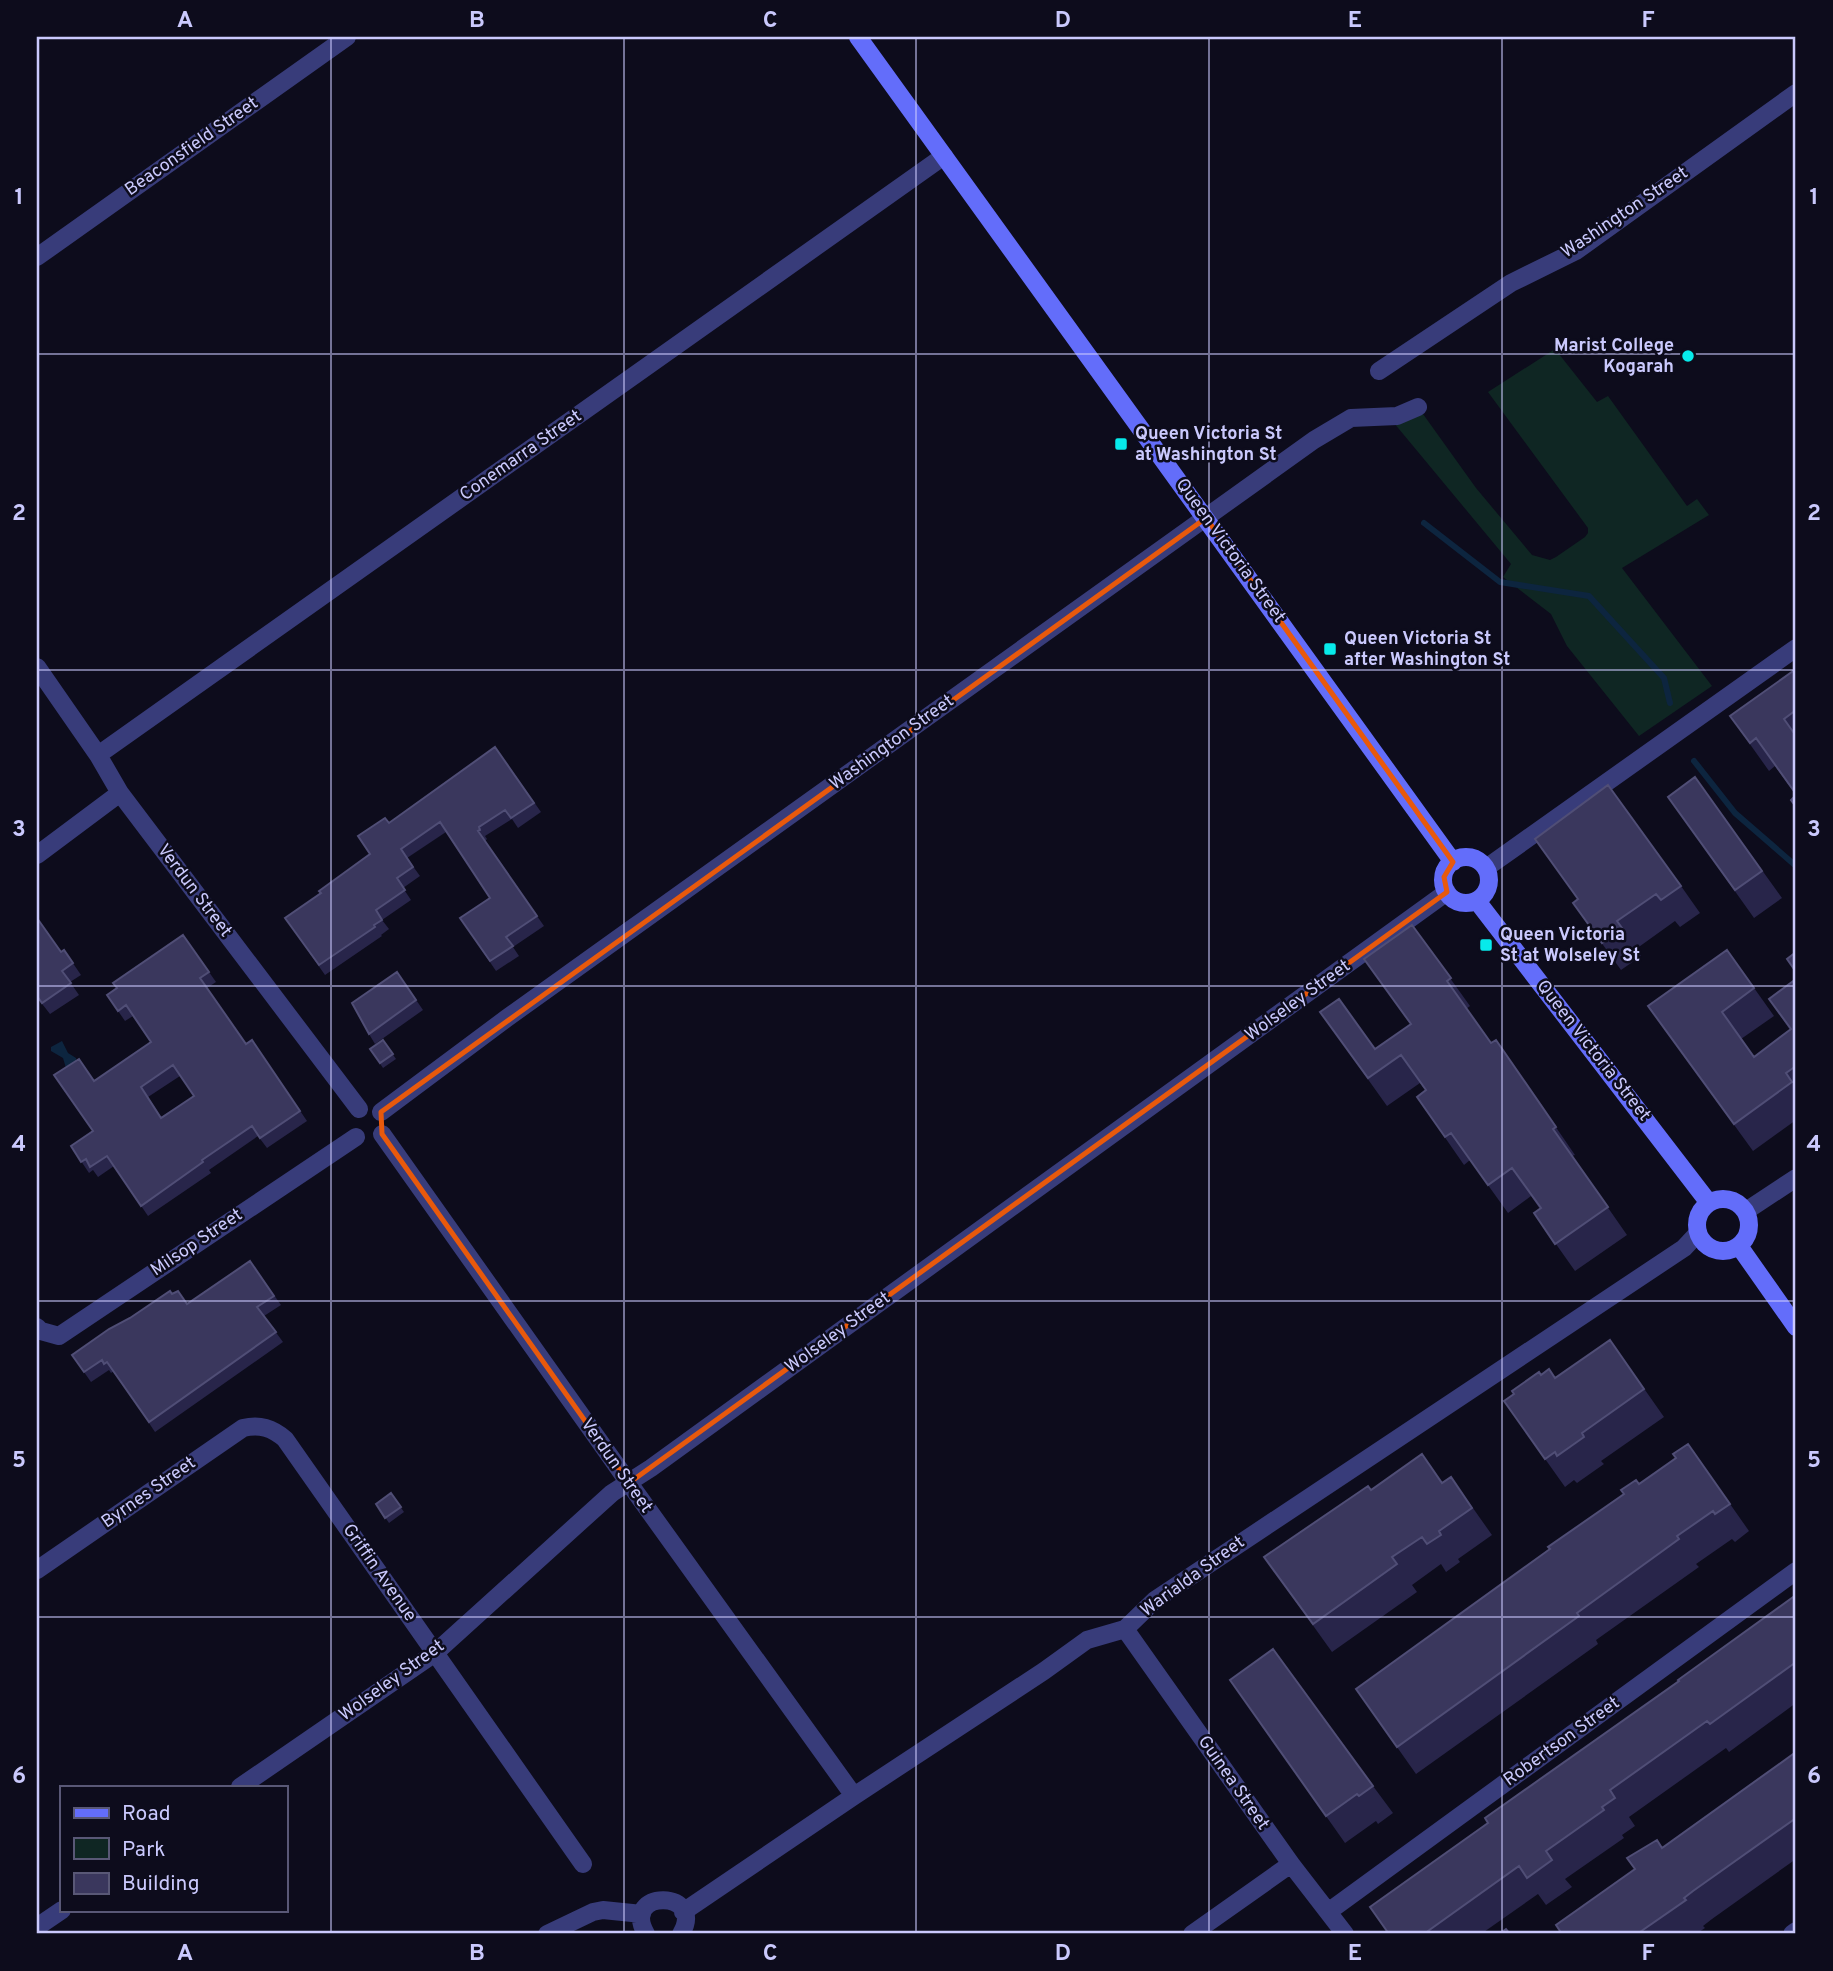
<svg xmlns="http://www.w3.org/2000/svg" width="1833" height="1971" viewBox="0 0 1833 1971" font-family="Overpass,sans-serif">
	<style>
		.green { fill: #0f2623 }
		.water { fill: #0d253f }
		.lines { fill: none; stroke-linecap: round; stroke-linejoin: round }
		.stream { stroke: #0d253f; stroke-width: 6 }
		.street { stroke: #383c7a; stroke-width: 18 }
		.secondary { stroke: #636dfa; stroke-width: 18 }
		.wall { fill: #28254a; fill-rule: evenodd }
		.building { fill: #3a375d; stroke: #504e76; stroke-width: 2; fill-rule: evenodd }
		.marked { fill: none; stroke: #e8590c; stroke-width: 5; stroke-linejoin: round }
		.grid { fill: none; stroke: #cac9fd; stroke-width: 2; stroke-opacity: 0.55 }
		.poi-dot { fill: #07eaeb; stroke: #0d0c1c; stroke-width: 2.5 }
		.labels { text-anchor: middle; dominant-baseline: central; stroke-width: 5; stroke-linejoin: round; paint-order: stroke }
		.street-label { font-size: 18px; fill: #cac9fd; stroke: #0d0c1c }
		.poi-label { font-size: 18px; font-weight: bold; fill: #cac9fd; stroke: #0d0c1c; text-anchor: start }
		.neatline { fill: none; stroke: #cac9fd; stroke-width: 2.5 }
		.grid-label { font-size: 23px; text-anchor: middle; font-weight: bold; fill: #cac9fd }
	</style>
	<rect width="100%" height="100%" fill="#0d0c1c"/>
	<path class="green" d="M1555,349L1597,402L1608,396L1687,506L1697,499L1709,515L1622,568L1712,686L1639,736L1567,646L1551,614L1503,577L1511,564L1389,417L1418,407L1476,488L1532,555L1550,560L1556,557L1585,537L1588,533V528L1488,392Z"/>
	<path class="water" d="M62,1041L68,1053L76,1058V1066L66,1068L63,1058L51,1051V1047Z"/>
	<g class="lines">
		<path class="stream" d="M1424,523L1500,582L1589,596L1664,678L1670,703
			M1694,761L1735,813L1796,866"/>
		<path class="street" d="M37,257L347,37
			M1379,371L1511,283L1576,251L1796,93
			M37,667L98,755L120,793L359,1109
			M98,755L944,156
			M37,855L120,793
			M1486,868L1796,648
			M381,1112L507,1018L1314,440L1351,418L1397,416L1418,407
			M382,1134L629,1483L854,1796
			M1746,1211L1796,1178
			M37,1327L41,1331L59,1336L356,1137
			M37,1570L243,1428C260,1424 272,1428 285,1439L583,1864
			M1125,1629L1291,1864L1345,1934
			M240,1787L435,1653L612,1493L651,1468L1447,892
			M683,1912L854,1796L1044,1671L1087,1640L1125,1629L1155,1600L1684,1248L1698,1233
			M1328,1912L1796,1571
			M37,1927L62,1910
			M547,1934L593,1912L603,1910L642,1914
			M646,1934C620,1888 707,1890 681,1934
			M1192,1934L1291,1864
			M1792,1934L1796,1931"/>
		<path class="secondary" d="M858,37L1453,862
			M1443 880a23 23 0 1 1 46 0a23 23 0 1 1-46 0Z
			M1477,901L1709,1203
			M1697 1225a26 26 0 1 1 52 0a26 26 0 1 1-52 0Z
			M1739,1246L1796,1327"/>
	</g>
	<path class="wall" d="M1796,669V795L1775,766L1769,771L1730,716Z
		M495,747L541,812L518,828L512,819L485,836L487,839L485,841L544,926L513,947L519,956L496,971L460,918L490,898L446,832L407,858L420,876L403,888L411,900L382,920L389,929L381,935L382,936L325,975L285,918L321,893L370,854L389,823Z
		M1695,777L1782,898L1754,918L1668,797Z
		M1681,886L1700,913L1680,927L1675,921L1636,949L1641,956L1621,970L1573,903Z
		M37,918L61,952L64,950L81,975L70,982L79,995L50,1014L39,1000L37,1001Z
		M1412,925L1470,1006L1466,1009L1491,1043L1496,1040L1575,1155L1572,1156L1627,1235L1575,1271L1534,1213L1540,1209L1531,1196L1508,1213L1470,1160L1464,1165L1417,1097L1426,1091L1420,1083L1387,1106L1320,1012L1375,1049L1411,1024Z
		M183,935L216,982L207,988L246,1044L252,1040L307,1121L267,1148L258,1136L209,1170L211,1173L148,1216L114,1166L98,1177L93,1170L89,1173L71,1146L93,1131L94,1081L151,1042L133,1016L125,1021L107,995L117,988ZM180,1076L194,1096L161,1117L148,1097Z
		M1727,950L1774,1016L1741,1039L1754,1057L1790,1030L1769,999L1796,979V1120L1753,1151L1648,1006Z
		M397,972L423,1010L375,1044L369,1034Z
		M383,1040L396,1059L383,1068L370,1049Z
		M250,1261L281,1305L264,1316L283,1342L155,1432L114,1371L111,1373L109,1370L91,1382L72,1355L172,1294L187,1304Z
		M1610,1340L1664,1417L1601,1461L1604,1464L1577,1483L1574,1480L1565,1487L1504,1401L1541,1375L1555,1378Z
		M1688,1444L1749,1531L1735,1542L1732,1539L1696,1564L1699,1567L1596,1640L1598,1644L1416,1774L1356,1689L1676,1458Z
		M1451,1477L1492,1535L1458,1559L1460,1562L1446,1572L1441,1564L1412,1585L1417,1592L1332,1652L1264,1557L1371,1490L1442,1483Z
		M391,1493L404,1512L389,1523L376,1504Z
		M1796,1595V1703L1729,1752L1726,1748L1629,1817L1635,1826L1622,1835L1624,1838L1565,1879L1572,1887L1546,1905L1538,1894L1481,1934H1389L1488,1823Z
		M1230,1680L1373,1786L1393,1813L1378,1824L1376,1821L1345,1843Z
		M1796,1752V1859L1712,1919L1703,1926L1705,1928L1696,1934H1562L1635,1869L1662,1848Z"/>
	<path class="building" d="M1796,669V710L1784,719L1796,736V794L1756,738L1750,743L1730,716Z
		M495,747L534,803L511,818L505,810L479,827L480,830L478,831L537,916L506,937L513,946L490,961L460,918L490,898L440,822L401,849L413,867L397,878L405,890L376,910L382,920L374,925L375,927L319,965L285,918L321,893L319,891L370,854L358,836L385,818L389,823Z
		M1695,777L1762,871L1735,890L1668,797Z
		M1608,785L1681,886L1661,900L1656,894L1617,921L1622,928L1602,943L1573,903L1578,899L1535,839Z
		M1796,795V807L1791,800Z
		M37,918L61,952L64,950L73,963L62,971L71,983L42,1003L37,996Z
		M1412,925L1451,978L1447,981L1491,1043L1496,1040L1556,1127L1553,1129L1608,1207L1555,1244L1534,1213L1541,1208L1512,1168L1488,1185L1451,1133L1445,1137L1417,1097L1426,1090L1401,1055L1368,1078L1320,1012L1339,999L1375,1049L1411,1024L1364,959Z
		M183,935L209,972L200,978L246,1044L252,1040L300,1111L260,1138L252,1126L202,1160L203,1162L141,1206L107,1156L90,1167L86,1159L81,1162L71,1146L93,1131L54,1075L79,1059L94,1081L151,1042L126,1005L118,1011L107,995L117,988L113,983ZM173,1065L194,1096L161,1118L141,1087Z
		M1727,950L1754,988L1722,1012L1754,1057L1791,1029L1769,999L1796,979V1066L1786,1073L1792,1082L1734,1124L1648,1006Z
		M1796,952V972L1787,959Z
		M397,972L416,1000L369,1034L352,1003Z
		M383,1040L393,1054L380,1063L370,1049Z
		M250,1261L274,1296L257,1307L276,1332L149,1422L107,1362L104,1364L102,1360L84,1372L72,1355L109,1329L130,1318L170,1291L172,1294L178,1291L187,1304Z
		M1610,1340L1644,1389L1582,1433L1584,1437L1557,1456L1555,1452L1545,1459L1504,1401L1514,1394L1512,1391L1539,1372L1541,1375L1549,1369L1555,1378Z
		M1688,1444L1730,1504L1715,1514L1713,1511L1677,1536L1679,1539L1577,1613L1579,1616L1397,1747L1356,1689L1550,1549L1548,1547L1624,1494L1621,1490L1636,1480L1639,1484L1676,1458L1673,1454Z
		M1422,1454L1442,1483L1451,1477L1472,1508L1439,1531L1441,1535L1427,1544L1422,1537L1392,1557L1397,1564L1313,1624L1264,1557L1368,1486L1371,1490Z
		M391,1493L401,1507L385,1518L376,1504Z
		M1796,1595V1662L1710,1724L1707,1721L1610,1790L1615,1798L1602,1807L1604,1810L1546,1851L1552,1860L1527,1878L1519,1866L1428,1931L1430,1934H1389L1370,1907L1488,1823L1485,1818L1679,1681L1678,1680Z
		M1273,1649L1373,1786L1359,1796L1357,1794L1326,1816L1230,1680Z
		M1796,1752V1818L1693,1891L1684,1898L1686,1900L1637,1934H1562L1556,1925L1635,1869L1627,1858L1657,1840L1662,1848Z
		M1506,1929L1510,1934H1499Z"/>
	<path class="marked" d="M1206,518L1453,862L1444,877L1447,892L629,1483L382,1134L381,1112Z"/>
	<path class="grid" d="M331,37V1934M624,37V1934M916,37V1934M1209,37V1934M1502,37V1934M37,354H1796M37,670H1796M37,986H1796M37,1301H1796M37,1617H1796"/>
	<g class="poi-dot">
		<circle cx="1688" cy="356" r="7"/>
		<rect x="1114" y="437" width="14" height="14" rx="3.5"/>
		<rect x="1323" y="642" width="14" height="14" rx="3.5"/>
		<rect x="1479" y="938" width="14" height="14" rx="3.5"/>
	</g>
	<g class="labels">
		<g class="street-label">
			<text transform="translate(192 147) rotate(-35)">Beaconsfield Street</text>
			<text transform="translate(1625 213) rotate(-34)">Washington Street</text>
			<text transform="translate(521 456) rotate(-35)">Conemarra Street</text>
			<text transform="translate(1230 551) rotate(54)">Queen Victoria Street</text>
			<text transform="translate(892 743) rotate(-36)">Washington Street</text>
			<text transform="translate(194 891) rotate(53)">Verdun Street</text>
			<text transform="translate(1298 1001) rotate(-36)">Wolseley Street</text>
			<text transform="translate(1593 1051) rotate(52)">Queen Victoria Street</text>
			<text transform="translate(197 1243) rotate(-34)">Milsop Street</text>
			<text transform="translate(838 1333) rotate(-36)">Wolseley Street</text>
			<text transform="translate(616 1466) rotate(55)">Verdun Street</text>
			<text transform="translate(149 1493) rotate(-35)">Byrnes Street</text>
			<text transform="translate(379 1573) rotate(55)">Griffin Avenue</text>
			<text transform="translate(1193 1577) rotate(-36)">Warialda Street</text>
			<text transform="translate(392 1681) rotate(-36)">Wolseley Street</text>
			<text transform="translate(1562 1742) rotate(-36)">Robertson Street</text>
			<text transform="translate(1233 1783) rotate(55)">Guinea Street</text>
		</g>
		<g class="poi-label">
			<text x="1674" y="346" text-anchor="end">Marist College<tspan x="1674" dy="21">Kogarah</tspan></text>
			<text x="1135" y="434">Queen Victoria St<tspan x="1135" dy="21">at Washington St</tspan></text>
			<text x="1344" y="639">Queen Victoria St<tspan x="1344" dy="21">after Washington St</tspan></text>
			<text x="1500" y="935">Queen Victoria<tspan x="1500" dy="21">St at Wolseley St</tspan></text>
		</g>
	</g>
	<rect width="1833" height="1971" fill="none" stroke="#0d0c1c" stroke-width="77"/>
	<rect x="60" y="1786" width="228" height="126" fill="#0d0c1c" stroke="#595876" stroke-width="2"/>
	<rect x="74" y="1808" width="35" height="10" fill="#636dfa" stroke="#595876" stroke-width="2"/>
	<text x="122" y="1820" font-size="21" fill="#cac9fd">Road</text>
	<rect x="74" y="1838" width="35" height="21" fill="#0f2623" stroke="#595876" stroke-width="2"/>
	<text x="122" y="1856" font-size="21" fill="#cac9fd">Park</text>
	<rect x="74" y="1873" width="35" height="21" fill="#3a375d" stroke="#595876" stroke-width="2"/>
	<text x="122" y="1890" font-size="21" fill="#cac9fd">Building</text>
	<rect x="38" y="38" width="1756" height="1894" class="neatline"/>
	<g class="grid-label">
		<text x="185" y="27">A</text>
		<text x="477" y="27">B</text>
		<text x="770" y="27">C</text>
		<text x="1063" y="27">D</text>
		<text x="1355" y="27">E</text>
		<text x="1648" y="27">F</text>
		<text x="19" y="204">1</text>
		<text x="1814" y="204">1</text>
		<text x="19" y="520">2</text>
		<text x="1814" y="520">2</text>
		<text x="19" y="836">3</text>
		<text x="1814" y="836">3</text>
		<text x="19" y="1151">4</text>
		<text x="1814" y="1151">4</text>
		<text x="19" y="1467">5</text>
		<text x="1814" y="1467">5</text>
		<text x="19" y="1783">6</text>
		<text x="1814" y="1783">6</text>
		<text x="185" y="1960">A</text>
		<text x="477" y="1960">B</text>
		<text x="770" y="1960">C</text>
		<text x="1063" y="1960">D</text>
		<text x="1355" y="1960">E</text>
		<text x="1648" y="1960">F</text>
	</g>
</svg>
